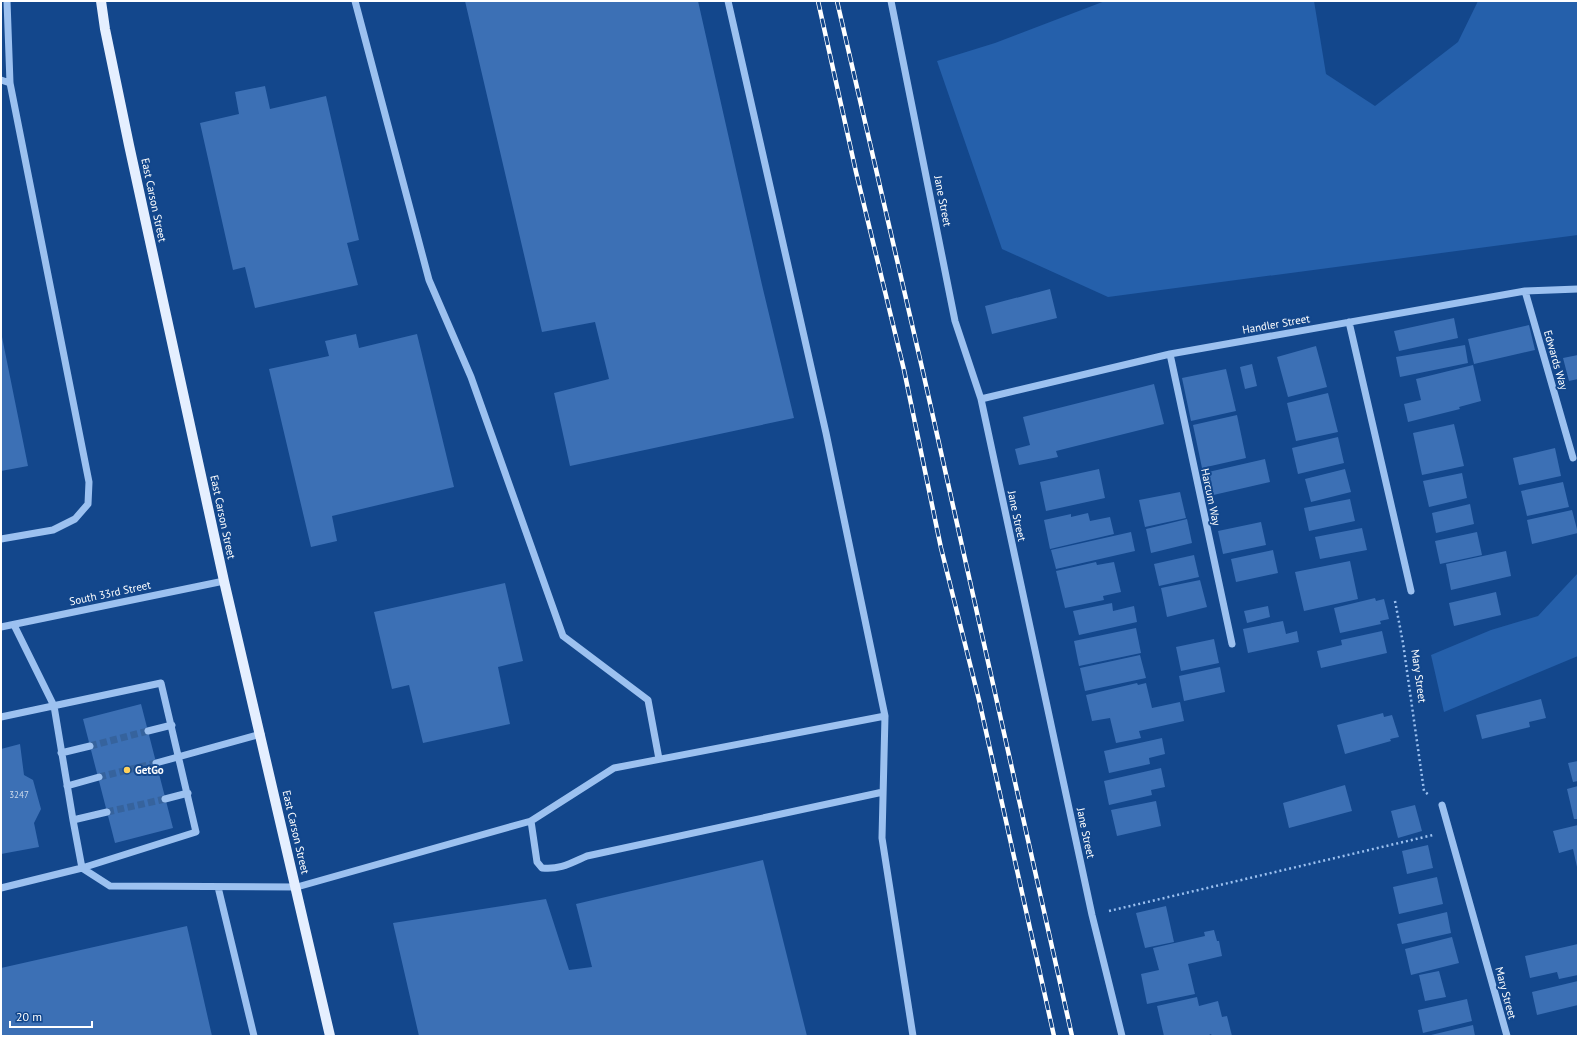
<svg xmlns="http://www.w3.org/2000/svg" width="1579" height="1037" viewBox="0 0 1579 1037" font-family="'PT Sans',sans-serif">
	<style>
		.green { fill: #2560ab }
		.building { fill: #3c70b5 }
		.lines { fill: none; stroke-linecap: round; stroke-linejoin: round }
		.minor-tunnel { stroke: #36639d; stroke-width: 7; stroke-dasharray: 7 3.5; stroke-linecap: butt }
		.path { stroke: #9cc1f0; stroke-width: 2.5; stroke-dasharray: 2 3; stroke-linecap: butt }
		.minor { stroke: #9cc1f0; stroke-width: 7 }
		.major { stroke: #e5efff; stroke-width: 10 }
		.rail-casing { stroke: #fff; stroke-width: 4.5 }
		.rail { stroke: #13478c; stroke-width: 3; stroke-dasharray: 9; stroke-linecap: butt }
		.poi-dot { fill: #ffd15b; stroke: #13478c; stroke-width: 1.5 }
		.labels { text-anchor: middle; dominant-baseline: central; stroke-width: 4; stroke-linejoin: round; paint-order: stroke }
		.number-label { font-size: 9px; fill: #cedbec }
		.street-label { font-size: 11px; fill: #fff; stroke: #13478c }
		.poi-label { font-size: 11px; font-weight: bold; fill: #fff; stroke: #13478c; text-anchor: start }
	</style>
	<rect width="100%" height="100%" fill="#13478c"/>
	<path class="green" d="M1105,1H1314L1326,74L1375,106L1458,42L1478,1H1578V235L1108,297L1002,249L937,61L995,43Z
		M1578,573V656L1444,712L1431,655L1491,630L1538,616Z"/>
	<path class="building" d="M465,1H698L762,285L794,418L570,466L554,393L609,379L595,322L542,332Z
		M265,86L270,109L326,96L359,240L347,243L358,285L255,308L245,267L233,270L200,123L239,114L235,92Z
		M1050,289L1057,318L992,334L985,306Z
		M1454,318L1458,338L1399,351L1394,331Z
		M1529,325L1535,350L1474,364L1468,339Z
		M356,334L359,348L417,334L454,487L332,516L337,541L311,547L269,369L329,356L325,341Z
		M1,337H2L28,466L1,471Z
		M1465,345L1468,363L1400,377L1396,357Z
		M1316,346L1327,387L1288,397L1277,357Z
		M1578,355V379L1569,381L1563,358Z
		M1252,364L1257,386L1245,389L1240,367Z
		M1473,365L1481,401L1459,407L1460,409L1408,422L1404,404L1421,400L1416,379Z
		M1226,369L1236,411L1191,421L1182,378Z
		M1154,384L1164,424L1056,451L1058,457L1019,465L1015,449L1030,445L1023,417Z
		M1328,393L1338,432L1296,441L1287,403Z
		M1237,415L1246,458L1202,468L1193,425Z
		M1454,424L1464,466L1422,475L1413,433Z
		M1338,437L1344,463L1298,474L1292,448Z
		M1555,448L1561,476L1519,485L1513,458Z
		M1265,459L1270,482L1209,496L1204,473Z
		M1099,469L1105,498L1046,511L1040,482Z
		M1345,469L1351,492L1311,502L1305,479Z
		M1462,473L1467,498L1429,507L1423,481Z
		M1563,482L1569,507L1527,516L1521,491Z
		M1180,492L1186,518L1145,527L1139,500Z
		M1350,499L1355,521L1309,531L1304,508Z
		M1470,504L1474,524L1436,533L1432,513Z
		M1572,510L1578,533L1532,544L1527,520Z
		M1088,513L1090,521L1110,517L1114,534L1050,549L1044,520L1071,514V517Z
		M1187,519L1192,543L1151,553L1146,529Z
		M1261,522L1266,545L1223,554L1218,531Z
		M1362,528L1367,550L1320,559L1315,537Z
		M1131,532L1135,551L1056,569L1051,550Z
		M1477,532L1482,555L1440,564L1435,541Z
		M1273,550L1278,573L1236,582L1231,559Z
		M1506,551L1511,576L1451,590L1446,564Z
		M1194,555L1199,577L1159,586L1154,564Z
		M1350,561L1358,599L1304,611L1295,572Z
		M1096,562L1097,565L1114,562L1121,592L1103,596L1104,600L1065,608L1056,571Z
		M1200,580L1207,607L1167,617L1161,588Z
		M505,583L523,661L498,667L510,724L423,743L409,685L392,689L374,612Z
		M1496,592L1501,615L1454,626L1449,603Z
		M1375,598L1376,601L1384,599L1389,619L1380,621L1381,624L1340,633L1334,608Z
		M1112,603L1113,611L1134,606L1137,622L1079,635L1073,611Z
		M1268,606L1270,617L1247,623L1244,611Z
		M1283,621L1286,634L1297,631L1299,642L1248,653L1243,629Z
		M1136,628L1141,653L1079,666L1074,641Z
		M1382,631L1387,653L1321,668L1317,651L1342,645L1341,640Z
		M1214,639L1219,663L1181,671L1176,647Z
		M1140,655L1146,678L1085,691L1080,668Z
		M1220,667L1225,692L1184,701L1179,676Z
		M1137,683L1138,685L1146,683L1152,708L1180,702L1184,721L1139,731L1141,738L1116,743L1110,718L1092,721L1086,695Z
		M1541,699L1546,718L1529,722L1530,727L1482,739L1476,715Z
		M141,704L173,828L115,843L83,719Z
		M1383,713L1384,717L1392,715L1399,737L1390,739L1391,741L1345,754L1337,725Z
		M1162,738L1165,754L1149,758L1150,764L1109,773L1104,751Z
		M20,744L24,775L33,780L41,809L34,823L39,847L1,854V749Z
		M1578,761V781L1573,782L1568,763Z
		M1161,768L1165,787L1151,790L1152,795L1109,805L1104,781Z
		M1345,785L1352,811L1289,828L1283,803Z
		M1578,786V819H1574L1567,789Z
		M1156,801L1161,826L1117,836L1111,810Z
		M1415,805L1422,831L1398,838L1391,811Z
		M1578,825V867H1577L1573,849L1559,853L1553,831Z
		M1428,845L1433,868L1407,874L1402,851Z
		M763,860L807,1036H419L393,923L546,899L569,970L592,967L576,904Z
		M1437,877L1443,904L1399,914L1393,887Z
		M1166,906L1174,942L1145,948L1136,913Z
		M1447,912L1451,933L1402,944L1397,924Z
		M187,926L212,1036H1V968Z
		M1214,930L1217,941H1219L1222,956L1188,964L1195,994L1147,1004L1141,974L1159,970L1153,948L1205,936L1204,932Z
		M1452,937L1459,963L1411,975L1405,949Z
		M1578,944V975L1559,979L1557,972L1530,978L1525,956Z
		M1439,971L1446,997L1425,1001L1419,975Z
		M1578,981V1005L1537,1015L1532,992Z
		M1197,997L1199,1006L1218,1001L1222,1017L1227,1016L1232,1036H1212L1211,1034L1207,1036H1164L1157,1006Z
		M1467,999L1472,1021L1423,1033L1418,1010Z
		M1473,1025L1475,1036H1432L1431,1035Z"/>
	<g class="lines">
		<path class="minor-tunnel" d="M90,746L148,731
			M99,777L156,763
			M107,812L165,799"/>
		<path class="path" d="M1395,601L1403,643L1424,791L1429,795
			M1109,911L1433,835"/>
		<path class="minor" d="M355,1L429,280L471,377L563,636L648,700L659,759
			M728,1L826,433L885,716L882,838L913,1036
			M891,1L955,321L981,399L1092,915L1122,1036
			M1,80L10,83
			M1525,291L1573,458
			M1349,322L1411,591
			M1170,354L1232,644
			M981,399L1170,354L1525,291L1578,289
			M1,539L53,530L75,519L88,504L89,482L10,83L7,1
			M1,627L224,581
			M1,717L161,683L196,832L82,868L73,820L54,706L14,625
			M148,731L172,725
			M61,753L90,746
			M156,763L261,734
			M67,786L99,777
			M165,799L188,793
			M1442,805L1507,1036
			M73,820L107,812
			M531,821L537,862L542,868C560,870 571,863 587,856L883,792
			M218,887L254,1036
			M1,888L82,868L110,886L297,887L531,821L614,768L885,716"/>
		<path class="major" d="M101,1L105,29L129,145L224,581L330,1036"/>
		<g class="rail-casing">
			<path id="rail" d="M818,1L856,172L904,370L941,548L979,700L1054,1036
				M837,1L923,372L1072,1036"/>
		</g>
		<use href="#rail" class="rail"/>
	</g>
	<circle class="poi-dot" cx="127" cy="770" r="4"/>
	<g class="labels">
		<g class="number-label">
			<text x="19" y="794">3247</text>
		</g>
		<g class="street-label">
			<text transform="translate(154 200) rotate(78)">East Carson Street</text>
			<text transform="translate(943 201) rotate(79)">Jane Street</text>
			<text transform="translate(1276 324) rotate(-10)">Handler Street</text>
			<text transform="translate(1556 360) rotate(74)">Edwards Way</text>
			<text transform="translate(1211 497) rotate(78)">Harcum Way</text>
			<text transform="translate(1017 516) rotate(78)">Jane Street</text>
			<text transform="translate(223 517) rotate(78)">East Carson Street</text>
			<text transform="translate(110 593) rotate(-12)">South 33rd Street</text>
			<text transform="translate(1419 676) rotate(82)">Mary Street</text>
			<text transform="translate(296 832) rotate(77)">East Carson Street</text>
			<text transform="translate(1086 833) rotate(78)">Jane Street</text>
			<text transform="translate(1506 993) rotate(75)">Mary Street</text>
		</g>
		<g class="poi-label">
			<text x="135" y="770">GetGo</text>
		</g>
	</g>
	<rect width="1579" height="1037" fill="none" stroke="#ffffff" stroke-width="4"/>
	<path d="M10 1021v6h82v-6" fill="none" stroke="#ffffff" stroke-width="2"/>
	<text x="16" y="1021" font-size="12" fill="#ffffff" stroke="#13478c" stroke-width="3" paint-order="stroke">20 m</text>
</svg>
